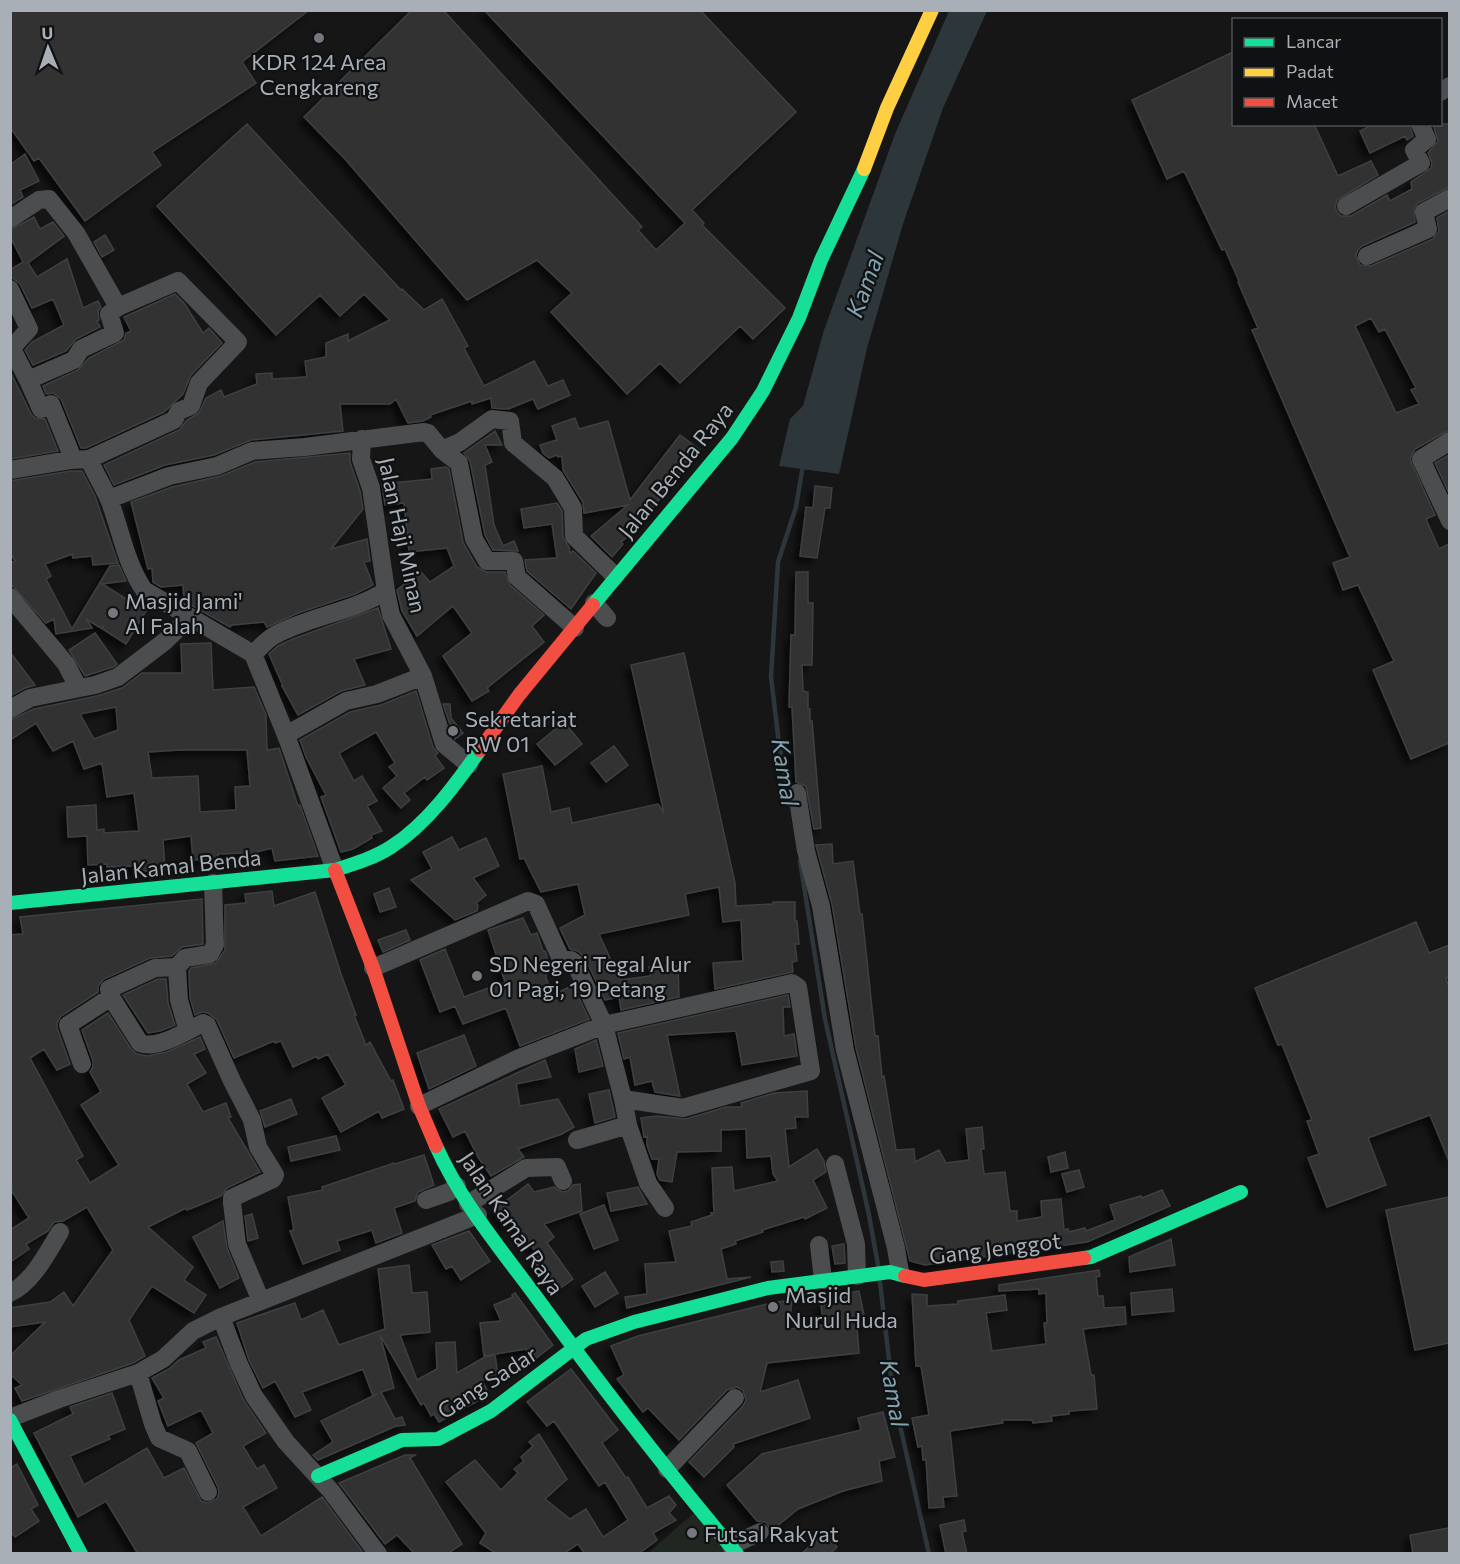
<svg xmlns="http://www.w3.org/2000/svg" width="1460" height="1564" viewBox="0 0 1460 1564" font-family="Commissioner,sans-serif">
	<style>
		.green { fill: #202720 }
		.water { fill: #2d373b }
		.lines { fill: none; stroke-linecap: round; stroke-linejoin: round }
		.stream { stroke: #2d373b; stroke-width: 4.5 }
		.building { fill: #303132; stroke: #3e4142; stroke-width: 1.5; fill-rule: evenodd; filter: url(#shadow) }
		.street { stroke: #4b4d4f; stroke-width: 18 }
		.fast { stroke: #16e098; stroke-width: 14 }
		.slow { stroke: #ffcf43; stroke-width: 14 }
		.jam { stroke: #f24e42; stroke-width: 14 }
		.poi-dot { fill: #75797e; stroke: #101112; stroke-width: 2 }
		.labels { text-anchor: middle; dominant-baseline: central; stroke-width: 4.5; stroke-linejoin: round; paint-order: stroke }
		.poi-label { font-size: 22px; fill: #a8afb6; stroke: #101112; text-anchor: start }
		.street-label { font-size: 22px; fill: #a8afb6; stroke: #101112 }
		.water-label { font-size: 24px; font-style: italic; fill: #81a2af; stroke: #101112 }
	</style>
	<defs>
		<filter id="shadow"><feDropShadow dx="-5.5" dy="5.5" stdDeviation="3" flood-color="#0009"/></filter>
	</defs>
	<rect width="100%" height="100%" fill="#161616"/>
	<path class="green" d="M695,1512L731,1554H647Z"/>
	<path class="water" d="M949,11H987L943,108L903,224L867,348L839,474L779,466L790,419L803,406L824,330L895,134Z"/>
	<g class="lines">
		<path class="stream" d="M790,805L779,744L771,677L778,562L796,507L803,465
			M800,861L825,1019L869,1215L878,1265
			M880,1282L893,1394L929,1554"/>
	</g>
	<path class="building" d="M10,10H309L242,62L256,83L152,152L161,165L85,221L39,158L34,161L10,127Z
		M412,10H443L642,227L638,230L656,250L685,223L484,10H700L796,112L692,210L704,223L702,225L785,308L753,339L740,326L680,383L660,363L627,394L551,312L572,293L537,260L467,300L345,159L304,117Z
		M1233,52V124H1314L1338,176L1371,161L1378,175L1337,200L1335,207L1337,212L1341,216H1351L1387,195L1390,201L1412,189L1411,182L1431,168L1432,163L1428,153L1438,141L1433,124H1449V187L1418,203L1414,208L1415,222L1362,246L1358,250L1356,255L1360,265L1371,266L1433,239L1439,231L1437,218L1449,211V430L1415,449L1410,459L1435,515L1426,519L1439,549L1449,544V743L1411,759L1373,670L1394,661L1358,585L1343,590L1333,563L1350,557L1252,330L1258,328L1238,282L1239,281L1225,249L1222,250L1184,171L1167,179L1132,100ZM1371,318L1379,332L1385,329L1416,388L1411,390L1419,404L1396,413L1355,326Z
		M247,124L401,290L402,289L424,310L442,299L468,346L464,348L484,386L534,361L548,386L563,380L570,395L538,409L533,399L508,409L492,408L491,398L472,404V401L430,415L431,417L423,421L408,423L396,399L390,404H340L343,431L251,440L214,455L165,465L114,485L104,465L179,430L187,420L199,413L206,398L221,390L224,397L257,384L256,374L272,373V379L307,377L305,361L326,357V343L348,334V341L390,320L364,294L340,316L320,295L276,335L157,206Z
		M1374,124H1409L1413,136L1407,140L1405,136L1370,153L1360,131Z
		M25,154L39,181L20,190L23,197L10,205V165Z
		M34,217L40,229L53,222L64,236L28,263L37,277L67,259L83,308L98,301L101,307L98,311L99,320L97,321L100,327L76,339L66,351L33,365L25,350L32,342L64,325L53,299L32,308L20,284L10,276V270L23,262L10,236V230Z
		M105,235L114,250L102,257L94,242Z
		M175,294L184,303L203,333L209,328L222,343L191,375L183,394L164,412L86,448H81L61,399L53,393L46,394L43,386L78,370L89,358L124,340L126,333L131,331L124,317Z
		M10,371L31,414L35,418L45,419L58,451L10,459Z
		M575,418L579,429L608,421L630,500L680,435L700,450L630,535L621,542L623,544L612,557L591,536L628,505L584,513L583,502L563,470L562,456L558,457L557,455L549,458L543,453L540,445L557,440L552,426Z
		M495,431L502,445H485L492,462L485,465L494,525L503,546L514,541L518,551L493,550L485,535L470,461L464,453Z
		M350,453V462L360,491L363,509L331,549L367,539L370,561L364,562L373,585L355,594L298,613L267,627L264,622L232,625L230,627L184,601L183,585L161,587L153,582L152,568L148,569L131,502L172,487L221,476L255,462Z
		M1449,455V493L1435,463Z
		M446,467L449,469L463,542L477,567L486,572H505L510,585L544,615L532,626L544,642L487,688L489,691L472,701L443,656L472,633L453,606L417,636L402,611L397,590L420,571L430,582L454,566L447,548L409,552L404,503L385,505L382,484L432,479L431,469Z
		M71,471H82L95,496L118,563L93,565L92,556L73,558L72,554L45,564L51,576L46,579L72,629L110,566L119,565L126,581L102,584L146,611L126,644L101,628L104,627H99L86,619L92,628L56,634L54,619L46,623L10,583V564L15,561L10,552V481Z
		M815,486L832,488L830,508H825L817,558L800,556L806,507L813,508Z
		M557,503L562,511L563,537L569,547L570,553L573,551L596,573L571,609L527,571L525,560L557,558L552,524L524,528L521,509Z
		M796,572H808V603H813L812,665H802L803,691L808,692V709H810V721H812L821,828L814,829L806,786L796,782L792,707H789L791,635H795Z
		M378,608L391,649L354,659L365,685L341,691L298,715L282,686H283L269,654L278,646L293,639Z
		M95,633L117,664L113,667L85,676L69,650Z
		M211,643L213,690L254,687L266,715L267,750L279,748L298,806L300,805L318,856L275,861L272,848L245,855V853L218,854V859L193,860L191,836L163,840L165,869L136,872V866L107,867V864L88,865L87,836L68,837L67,807L96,805L97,830L104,829V833L139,831L134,793L107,797L102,763L84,769L73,741L53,751L36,723L10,740V720L34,709L97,696L122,688L142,673H182L181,644ZM116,707L118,730L94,739L80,714ZM180,750H247L250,786L235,787L236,810L200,812L198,776L152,778L148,752Z
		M10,652L35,685L25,688L10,696Z
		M684,653L735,883L736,906L773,904V902H795V921H797L799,944H795L797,961L792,962L793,972L715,989L713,963L743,961L741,920L723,922L719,887L685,894L689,915L599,934L620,980L650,976L649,967L678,966L679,997L621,1010L619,997L605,1000L585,958L578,951L570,949L560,928L585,915L578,884L541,892L524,858L520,859L503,774L542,766L551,812L569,808L572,823L658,804L664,813L631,665Z
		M416,691L433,747L438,753L435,756L444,768L427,780L425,777L404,793L410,800L401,808L383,788L397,776L389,767L395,763L376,732L339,753L354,781L362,776L377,801L367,806L382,831L371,835L372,838L353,849L341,852L321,797L326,795L306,757L300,740L350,712L381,705Z
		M443,704H450L451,718L463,733L455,739Z
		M564,722L582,744L555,765L537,744Z
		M614,746L628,765L606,782L591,763Z
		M452,837L459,850L486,838L499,866L473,878L486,895L476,903L478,905L477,911L455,920L411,880L432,869L423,852Z
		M832,844L833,864L853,861L860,914H862L875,1036H878L882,1077L884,1076L896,1150L914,1149L915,1162L939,1150L946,1163L969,1160L966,1129L982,1127L984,1149H981L984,1174L1005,1172L1010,1211H1017V1221L1042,1217L1041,1201L1061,1199L1064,1230L1068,1229L1069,1232L1085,1228L1086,1231L1115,1220L1110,1205L1141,1196L1142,1198L1162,1190L1170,1206L1087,1242L925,1265L910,1261L856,1048L832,904L817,849L816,845Z
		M389,888L396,907L380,912L374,894Z
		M272,891L274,906L315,892L341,974L356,1015H354L366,1045L370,1042L391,1081L393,1080L404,1109L382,1118L379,1111L341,1132L322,1098L346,1085L328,1054L318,1059L317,1056L293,1067L281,1041L275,1043L274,1041L234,1058L217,1020L208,1013L202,1012L195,1015L190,998L189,971L191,968L216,963L225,950V905L246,903L245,894Z
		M202,899L203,944L182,947L172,956L150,958L104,979L98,986V992L61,1016L57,1023V1028L70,1064L57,1070L44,1049L30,1058L83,1156L76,1160L90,1183L119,1165L81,1105L101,1092L90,1072L93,1067V1061L82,1030L108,1013L131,1049L137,1054L147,1056L167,1052L200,1037L205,1049L194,1054L206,1073L187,1084L203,1112L226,1103L231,1117L228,1118L260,1172L227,1188L221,1196L202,1204L187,1210L186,1208L148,1227L193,1267L184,1280L206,1295L194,1313L152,1286L129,1320L145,1356L133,1363L22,1401L15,1388L22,1385L10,1374V1356L45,1322L10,1327V1308L50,1302L64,1292L73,1306L113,1250L87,1207L63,1221L54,1222L48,1231L26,1244L29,1249L10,1262V1230L29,1218L10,1188V935L23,934L20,917Z
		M523,918L531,935L537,933L543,951H545L547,956L546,978L553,995L573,985L589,1019L520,1046L506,1008L463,1024L455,1006L440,1012L420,960L445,949L464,997L505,982L488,930Z
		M1416,922L1429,953L1449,945V977L1446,978L1449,988V1161L1430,1115L1368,1138L1386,1185L1327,1207L1308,1158L1319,1154L1307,1121L1312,1120L1282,1044L1278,1045L1255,988Z
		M406,930L410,940L383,952L378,940Z
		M158,979H166L168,1003L175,1025L160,1031L148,1033L123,995Z
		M788,995L790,1007H783L784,1036L794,1034L797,1056L742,1065L736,1031L667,1035L680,1096L655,1092L652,1081L635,1085L630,1057L624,1059L618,1033Z
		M464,1035L476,1066L429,1089L417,1053Z
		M596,1040L603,1066L579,1072L575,1049Z
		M545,1060L551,1077L516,1084L520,1106L558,1099L574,1127L562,1134L518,1149L524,1157L491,1176L478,1157L465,1131L453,1137L439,1109Z
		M609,1090L615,1117L595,1123L589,1094Z
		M807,1091L808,1117H795L796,1128L785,1129L789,1167L817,1149L824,1161L826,1172L813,1180L827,1208L805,1219L804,1217L762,1230L763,1232L735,1241L736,1244L721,1249L727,1279L751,1277L627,1308L625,1297L647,1294L645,1264L676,1262L669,1231L692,1226L691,1222L712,1215L711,1213H714L712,1168L732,1167L734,1191L778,1181L773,1174L771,1156L747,1158L746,1129L721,1130V1151L677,1152L672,1182L660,1180L657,1174L659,1159H652L647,1145V1136L644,1137L641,1118L657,1116L686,1119L726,1107H742L741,1103L774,1093Z
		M291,1099L297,1114L265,1127L260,1111Z
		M336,1136L340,1150L291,1161L288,1147Z
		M1065,1152L1068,1168L1051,1172L1048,1157Z
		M424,1155L434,1185L418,1192L415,1201L394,1208L402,1233L376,1243L372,1230L337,1241L340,1250L303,1264L290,1231L294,1230L288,1197L323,1190L322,1187L394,1163L395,1164Z
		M1079,1170L1084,1187L1067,1192L1062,1174Z
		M528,1184L534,1192L554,1187L562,1192L568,1191L573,1185L580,1184L582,1211L544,1224L554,1237L547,1243L573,1279L555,1292L533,1260L539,1256L513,1222L506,1225L494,1210Z
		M638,1187L647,1204L611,1211L607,1193Z
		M1449,1197V1343L1415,1350L1386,1210Z
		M604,1205L618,1240L594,1249L580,1214Z
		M252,1214L258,1238L248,1241L245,1216Z
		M223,1221L227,1248L239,1278L220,1288L193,1237Z
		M469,1231L490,1261L461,1280L452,1266L446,1269L432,1245Z
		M1171,1239L1175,1265L1130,1272L1129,1257Z
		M844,1244L845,1263L835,1264L832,1246Z
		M783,1261L784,1271L772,1272L771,1262Z
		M409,1265L412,1293L427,1292L430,1332L400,1335L417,1380L437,1369L436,1343L455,1342L457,1373L485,1357L495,1355L498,1377L482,1380L489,1394L483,1398L439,1422L434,1414L431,1416L424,1403L421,1405L380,1335L394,1388L381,1392L395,1419L402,1417L405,1425L396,1426L318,1460L313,1455L333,1442L321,1421L377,1394L373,1396L363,1369L302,1392L311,1410L295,1417L275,1381L263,1388L249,1360L237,1323L295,1303L301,1320L323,1310L339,1345L385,1329L378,1269Z
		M1099,1270L1100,1276L1096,1277L1098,1296H1103L1104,1308L1125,1307L1126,1324L1083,1329L1091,1375H1094L1097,1409L1069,1411V1414L1051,1416L1052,1421L1033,1423L1032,1420H1002L1003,1423L950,1431L957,1496L943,1497L944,1507L929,1508L926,1459L923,1460L922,1446L918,1447L912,1418L929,1415L921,1366H916L912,1294L927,1295V1306L958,1304V1301L1005,1295L1007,1310L986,1313L992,1351L1046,1344L1044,1323H1047L1046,1293L1039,1294V1289L999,1291V1285Z
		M605,1272L618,1293L595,1307L582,1286Z
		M1172,1289L1174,1311L1132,1315L1131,1293Z
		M859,1291L866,1325L857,1327L859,1353L767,1363L760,1392L798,1380L810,1418L733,1444L734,1447L704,1477L689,1462L743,1406L746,1400L743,1390L737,1387L727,1390L679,1440L648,1408L643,1412L617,1379L624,1375L611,1346L638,1336L771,1303L792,1300L789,1329L823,1325L821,1304L843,1301L841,1294Z
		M515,1293L553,1345L531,1362L526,1349L484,1356L480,1323L501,1321L494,1305L513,1297L512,1295Z
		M216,1337L244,1401L266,1433L243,1446L257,1469L264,1465L277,1488L243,1507L261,1536L322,1497L364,1554H138L106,1501L78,1517L34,1433L73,1414L70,1407L112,1393L125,1429L108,1436L110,1439L70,1456L84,1485L147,1448L164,1478L184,1468L201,1501L208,1503L217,1499L219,1493L218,1487L196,1443L213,1433L201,1410L168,1426L158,1401L164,1398L152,1378L169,1369L179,1360L206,1348L203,1342Z
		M571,1369L618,1430L602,1443L626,1478L628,1477L647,1508L669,1496L676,1505L669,1513L676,1520L653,1533L657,1540L638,1554H585L578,1544L563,1554H497L480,1543L486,1533L446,1482L475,1460L501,1490L518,1473L514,1469L524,1461L521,1457L533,1446L529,1442L539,1434L567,1479L545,1499L570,1519L586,1509L603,1537L628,1520L605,1482L599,1486L554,1421L547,1426L527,1402Z
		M883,1412L895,1457L879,1461L882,1481L843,1491L798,1509L771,1531L766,1522L757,1521L727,1485L762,1454L861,1430L858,1418Z
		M405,1455H415L410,1458L462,1544L447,1554H415L397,1535L385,1544L339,1483Z
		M17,1464L38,1505L31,1509L39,1521L15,1537L10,1531V1468Z
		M964,1520L966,1531L962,1532L967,1554H946L940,1525Z
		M1449,1528V1554H1413L1410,1535Z
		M825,1533L837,1547L830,1554H801Z"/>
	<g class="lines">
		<path class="street" d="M1440,92L1450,86
			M1346,206L1421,163L1414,150L1427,139L1420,124
			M10,219L39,200L49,199L76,233L118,307L178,281L238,342L199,383L191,406L179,411L174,420L89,459
			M1367,256L1428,229L1424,212L1450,198
			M10,289L29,329L10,350
			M12,349L28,380
			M362,439L361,459L371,488L386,591L391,615L423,676L444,744L469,765
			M1450,441L1421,459L1450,521
			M442,450L460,442L492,419L510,421L513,443L555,478L573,508L574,536L615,576
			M70,460V451L51,404L41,409L28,380L74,360L81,349L115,333L109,314L118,307
			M10,470L70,460L89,459C95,474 104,487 110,502C121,531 126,564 144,590L253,654L286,735L335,870
			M109,499L169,476L217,466L252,451L305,447L424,432L428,433L442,450L459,463L474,539L487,561H514L517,577L575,628
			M10,597L66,664L78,687
			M594,603L607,618
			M253,654C260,648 267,639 275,635C310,616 352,612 386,591
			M10,709L30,698L95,685L118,677L164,642L190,617
			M286,735L346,701L377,694L423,676
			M797,793L806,851L821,906L845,1050L896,1248L900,1272
			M373,968L528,901L536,904L561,959L564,961L571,960L575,963L604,1025L623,1099L628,1125L648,1183L665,1208
			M111,997L140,1043C157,1050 187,1031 203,1023L207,1025L232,1081L252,1120L258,1147L275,1175L273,1179L232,1198V1203L237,1244L261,1301
			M188,1031L179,1000L177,967L185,958L210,954L215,945L213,883
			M82,1064L68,1025L111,997L109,989L155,968L177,967
			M419,1106L517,1059L604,1025L792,983L798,987L811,1071L683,1108L623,1099
			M577,1140L628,1125
			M835,1164L856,1244L857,1276
			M426,1200L449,1192L457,1186
			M468,1204L526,1168L557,1167L563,1181
			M819,1245L823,1280
			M10,1293C33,1282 47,1253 60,1232
			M221,1317L239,1364L254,1396L286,1442L331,1491L378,1554
			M138,1373L153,1424L159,1438L188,1451L208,1492
			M10,1418L59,1399L138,1373L163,1359L193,1331L221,1317L478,1215
			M667,1469L735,1398
			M731,1546L760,1532"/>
		<path class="fast" d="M593,605L732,438L763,391L799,318L821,260L864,169
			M10,903L335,870C354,864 374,858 391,847C427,824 455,785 480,750
			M436,1146C460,1200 499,1247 534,1294C599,1383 666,1470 737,1554
			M1084,1258L1091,1257L1241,1192
			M10,1420L81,1554
			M318,1476L402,1440L438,1439L491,1411L586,1339L634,1322L768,1288L890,1272L905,1276"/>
		<path class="slow" d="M864,169L887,108L932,10"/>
		<path class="jam" d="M480,750L519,695L593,605
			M335,870L373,968L419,1106L436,1146
			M905,1276L924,1280L1084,1258"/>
	</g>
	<g class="poi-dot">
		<circle cx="319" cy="38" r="6"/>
		<circle cx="113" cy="613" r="6"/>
		<circle cx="453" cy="731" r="6"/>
		<circle cx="477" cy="976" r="6"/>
		<circle cx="773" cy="1307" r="6"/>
		<circle cx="692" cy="1533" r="6"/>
	</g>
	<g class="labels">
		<g class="poi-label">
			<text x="319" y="61" text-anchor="middle">KDR 124 Area<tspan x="319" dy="25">Cengkareng</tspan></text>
			<text x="125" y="600">Masjid Jami'<tspan x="125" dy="25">Al Falah</tspan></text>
			<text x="465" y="718">Sekretariat<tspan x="465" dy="25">RW 01</tspan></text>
			<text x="489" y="963">SD Negeri Tegal Alur<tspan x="489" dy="25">01 Pagi, 19 Petang</tspan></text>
			<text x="785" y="1294">Masjid<tspan x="785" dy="25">Nurul Huda</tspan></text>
			<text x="704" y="1533">Futsal Rakyat</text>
		</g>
		<g class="street-label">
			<text transform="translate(675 470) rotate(-51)">Jalan Benda Raya</text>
			<text transform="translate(403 535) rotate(78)">Jalan Haji Minan</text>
			<text transform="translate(171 866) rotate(-6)">Jalan Kamal Benda</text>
			<text transform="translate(512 1223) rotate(56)">Jalan Kamal Raya</text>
			<text transform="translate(995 1248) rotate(-7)">Gang Jenggot</text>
			<text transform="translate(487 1382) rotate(-33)">Gang Sadar</text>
		</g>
		<g class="water-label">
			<text transform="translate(864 284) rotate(-70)">Kamal</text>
			<text transform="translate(786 772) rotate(81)">Kamal</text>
			<text transform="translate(895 1393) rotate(80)">Kamal</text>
		</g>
	</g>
	<rect width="1460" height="1564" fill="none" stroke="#a8afb6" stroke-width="24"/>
	<rect x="1232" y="18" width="210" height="108" fill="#101112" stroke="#4d5054" stroke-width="1.5"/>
	<rect x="1244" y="38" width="30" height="9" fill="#16e098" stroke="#4d5054" stroke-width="1.5"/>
	<text x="1286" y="48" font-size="18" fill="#a8afb6">Lancar</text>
	<rect x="1244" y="68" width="30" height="9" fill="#ffcf43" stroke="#4d5054" stroke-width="1.5"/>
	<text x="1286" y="78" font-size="18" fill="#a8afb6">Padat</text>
	<rect x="1244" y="98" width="30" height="9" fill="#f24e42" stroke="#4d5054" stroke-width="1.5"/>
	<text x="1286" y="108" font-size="18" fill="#a8afb6">Macet</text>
	<g transform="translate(48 48) rotate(358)" stroke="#101112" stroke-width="4.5" paint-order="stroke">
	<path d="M0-4.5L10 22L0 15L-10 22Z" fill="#a8afb6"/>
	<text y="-9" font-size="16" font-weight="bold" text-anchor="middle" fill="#a8afb6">U</text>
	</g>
</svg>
